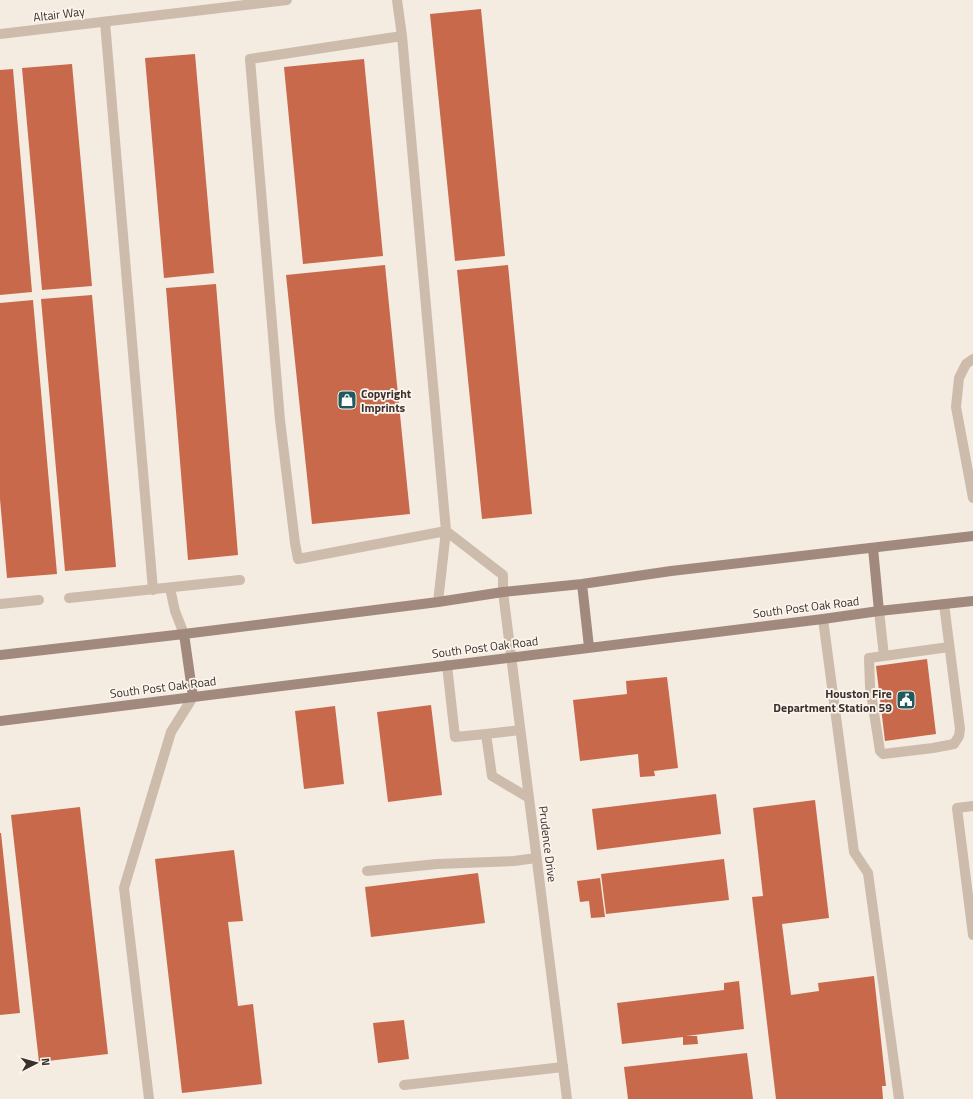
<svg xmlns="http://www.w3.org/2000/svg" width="973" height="1099" viewBox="0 0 973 1099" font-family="'Titillium Web',sans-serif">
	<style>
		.building { fill: #c8694b }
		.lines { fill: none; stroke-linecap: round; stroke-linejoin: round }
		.service { stroke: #cdbbac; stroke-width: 10 }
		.minor { stroke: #cdbbac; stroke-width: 10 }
		.secondary { stroke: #a18a7d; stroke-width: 10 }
		.labels { text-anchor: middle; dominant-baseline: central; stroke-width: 3.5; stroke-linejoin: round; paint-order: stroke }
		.street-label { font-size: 12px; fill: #3b302b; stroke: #fbf5ee }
		.poi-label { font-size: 12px; font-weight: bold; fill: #3b302b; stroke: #fbf5ee; text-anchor: start }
	</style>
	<rect width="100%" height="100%" fill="#f4ebe1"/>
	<path class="building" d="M481,9L505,256L455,261L430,14Z
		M195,54L214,273L164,278L145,58Z
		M364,59L383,256L303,264L284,67Z
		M72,64L92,286L42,290L22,68Z
		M13,69L32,292L0,295V70Z
		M385,265L410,514L312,524L286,275Z
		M508,265L532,514L482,519L457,270Z
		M216,284L238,555L188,560L166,288Z
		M92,295L116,567L65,571L41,299Z
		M33,300L57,574L7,578L0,499V303Z
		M927,659L936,734L885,741L876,666Z
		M667,677L678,768L654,771L655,776L640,777L638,754L580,761L573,700L627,694L626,681Z
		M431,705L442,795L388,802L377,712Z
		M335,706L344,784L304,789L295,711Z
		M716,794L721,834L597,850L592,809Z
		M815,800L829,918L782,924L791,995L819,991L818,983L874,976L886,1086H882L883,1099H776L752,897L763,896L753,808Z
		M80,807L108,1054L39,1062L11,815Z
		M0,833H1L20,1013L0,1015Z
		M234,850L243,921L228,922L238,1006L253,1004L262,1084L182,1093L155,859Z
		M724,859L729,900L606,914L601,874Z
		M478,873L485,923L371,937L365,887Z
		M600,878L605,917L591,918L589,901L580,902L577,881Z
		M739,981L744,1029L686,1036H697L698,1044L683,1045V1037L622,1044L617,1003L724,990V983Z
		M404,1020L409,1059L378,1063L373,1023Z
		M747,1053L753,1099H628L624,1067Z"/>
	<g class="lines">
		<path class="service" d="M397,0L402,36
			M105,22L153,590
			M973,359L966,364L959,378L956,407L973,498
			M170,588L175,611L184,634
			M69,598L240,580
			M438,602L446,531L402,36L250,59L280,420L295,543L298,559L446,531L503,575V592
			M0,604L39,600
			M879,611L884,656L949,647
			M823,619L854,852L868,873L899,1099
			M884,656L869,658L870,687L880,751L883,754L933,748L954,744L959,736L960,729L944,604
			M447,665L455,737L486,734L492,776L529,798
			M486,734L520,730
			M973,806L957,808L973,935
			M367,871L437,864L514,861L536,858
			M404,1085L563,1067
			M149,1099L124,888L171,732L193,697"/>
		<path class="minor" d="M0,34L287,0
			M503,592L567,1099"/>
		<path class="secondary" d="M873,548L879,611
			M582,584L589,647
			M184,634L193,697
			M0,655L184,634L438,602L503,592L582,584L671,571L973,536
			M0,721L823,619L879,611L973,601"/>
	</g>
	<defs>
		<g id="shop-square" transform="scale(1)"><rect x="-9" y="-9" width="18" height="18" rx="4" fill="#1f5a5e" stroke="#fbf5ee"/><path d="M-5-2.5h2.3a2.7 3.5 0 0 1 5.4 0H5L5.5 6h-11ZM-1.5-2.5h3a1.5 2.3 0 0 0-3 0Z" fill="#fff"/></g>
		<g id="civic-square" transform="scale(1)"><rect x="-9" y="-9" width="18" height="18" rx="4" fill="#1f5a5e" stroke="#fbf5ee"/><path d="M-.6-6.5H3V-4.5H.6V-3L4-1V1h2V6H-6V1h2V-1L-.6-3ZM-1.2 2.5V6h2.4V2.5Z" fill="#fff"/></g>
	</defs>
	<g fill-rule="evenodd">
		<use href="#shop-square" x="347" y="400"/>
		<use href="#civic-square" x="906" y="700"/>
	</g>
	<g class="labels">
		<g class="street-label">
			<text transform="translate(59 14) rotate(-7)">Altair Way</text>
			<text transform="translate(806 607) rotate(-7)">South Post Oak Road</text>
			<text transform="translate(485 647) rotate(-7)">South Post Oak Road</text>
			<text transform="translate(163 687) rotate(-7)">South Post Oak Road</text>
			<text transform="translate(548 844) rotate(83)">Prudence Drive</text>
		</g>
		<g class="poi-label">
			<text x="361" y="393">Copyright<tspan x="361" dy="14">Imprints</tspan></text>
			<text x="892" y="693" text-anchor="end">Houston Fire<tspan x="892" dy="14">Department Station 59</tspan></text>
		</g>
	</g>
	<g transform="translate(36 1063) rotate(84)" stroke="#fbf5ee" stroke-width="3" paint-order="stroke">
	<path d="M0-3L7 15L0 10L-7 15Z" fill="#3b302b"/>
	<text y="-6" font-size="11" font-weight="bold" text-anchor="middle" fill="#3b302b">N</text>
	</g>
</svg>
